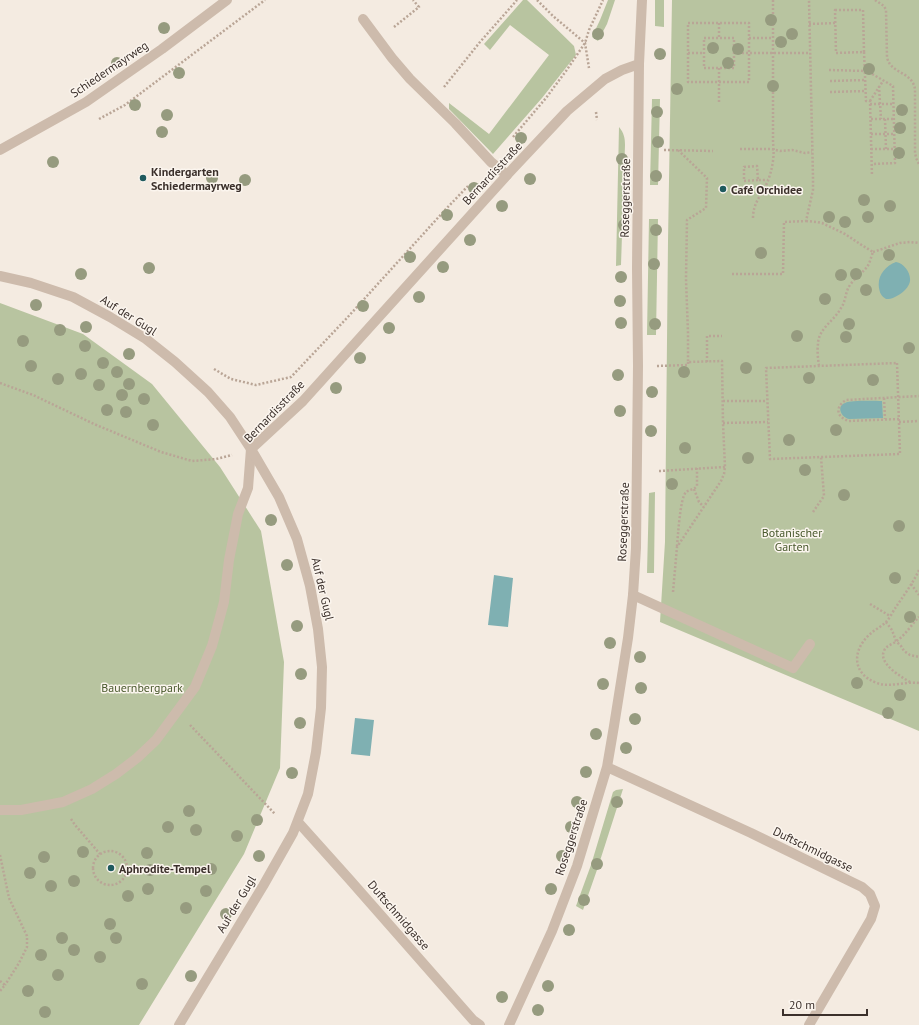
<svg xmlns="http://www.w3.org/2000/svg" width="919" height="1025" viewBox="0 0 919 1025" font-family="'PT Sans',sans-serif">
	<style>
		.green { fill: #b8c4a0 }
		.water { fill: #7fb0b2 }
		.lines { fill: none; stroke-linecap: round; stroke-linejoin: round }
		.path { stroke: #b9a596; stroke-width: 2.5; stroke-dasharray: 2 2; stroke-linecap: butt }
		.service { stroke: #cdbbac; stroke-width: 10 }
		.pedestrian { stroke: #cdbbac; stroke-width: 10 }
		.minor { stroke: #cdbbac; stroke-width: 10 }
		.tree { fill: #969b7f }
		.poi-dot { fill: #1f5a5e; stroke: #fbf5ee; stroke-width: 1.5 }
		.labels { text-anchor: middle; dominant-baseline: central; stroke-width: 3; stroke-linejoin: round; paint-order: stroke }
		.street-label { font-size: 12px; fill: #3b302b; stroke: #fbf5ee }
		.poi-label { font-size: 12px; font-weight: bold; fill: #3b302b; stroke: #fbf5ee; text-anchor: start }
		.park-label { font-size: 12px; fill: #4a5a2e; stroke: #fbf5ee }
	</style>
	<rect width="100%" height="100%" fill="#f4ebe1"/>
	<path class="green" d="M523,0H527L574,46L576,55L542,98L493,154L449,109V103L489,134L549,55L510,25L490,50L484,44Z
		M608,0H615L607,24L598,41L592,37L600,20Z
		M655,0H664V27L655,26Z
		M672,0H919V731L660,622L665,542L668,241Z
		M652,99H660L658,185H650Z
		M619,127C624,133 625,138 625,145L621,265L616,266Z
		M649,219H658L656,335H647Z
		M0,303L83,334L152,384L220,467L261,531L284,662L280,768L244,854L139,1025H0Z
		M655,492L654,573H647L649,493Z
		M623,789L598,867L583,910L576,906L591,865L613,792L616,790Z"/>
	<path class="water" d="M896,262C904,263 911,273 910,281C909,290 894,300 886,299C881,296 880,293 879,288C877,276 885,266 896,262Z
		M882,401L883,418L849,419C841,417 836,406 845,403C851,400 874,401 882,401Z
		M494,575L513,578L508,627L488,625Z
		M355,718L374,720L370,756L351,754Z"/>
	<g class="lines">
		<path class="path" d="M537,0L553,16L585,43L589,68
			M875,0L884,6L886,10L887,57C890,74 912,71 915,89V152L916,158L919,164
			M835,10H863L864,52L836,53Z
			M688,23H749V82H688Z
			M719,23V38
			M809,24L836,23
			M394,27L419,7L413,0
			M704,38H734V68H704Z
			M749,38H773
			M864,52L866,101H870L872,176
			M688,53H704
			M734,53H810
			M829,70L867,71L893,86L895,163L872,164
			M830,81L865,80
			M879,86L881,119
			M444,87L480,42L517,0
			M830,92L865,91
			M870,101L883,81
			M719,102V68
			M870,104H893
			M596,112L597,120
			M99,119L125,105L265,0
			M871,119H894
			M885,119L886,149
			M871,134H894
			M513,137L546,98L566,71L585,43L589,30L603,0
			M740,149H771L780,151L792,150L805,153L812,152
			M871,149H895
			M664,150L713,151
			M758,180L744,181V167L757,166L758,180H768
			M753,218C753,203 761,196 767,183C772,171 775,156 773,143V0
			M806,221L817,222L822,223L845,234L860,244L873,252C871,257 870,263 867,267C862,273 855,278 850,285C845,292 846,301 841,308C835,320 818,329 818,344C817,351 818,359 819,366
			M873,252L900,243L910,242L919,243
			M732,274H783L784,222L806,221L813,190V178L809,0
			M707,362V336H722
			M897,363L900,454L770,459L766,368Z
			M657,366L688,365V362
			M214,369L231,379L256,385L291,377L346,319L445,210L468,186
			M0,383L33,395L94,424L161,452L192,461L216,459L232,455
			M884,398L885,419
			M723,401H767
			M899,419L849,421C836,417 835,407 846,400L919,396
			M899,422L919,421
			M723,423L768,422
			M659,471L725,467
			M694,489L699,502L704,507
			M813,512L824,496L821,457
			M677,546C678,536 680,498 686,492C690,489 694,490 697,486V468
			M919,570C913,583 904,595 896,607C893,611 890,618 886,622C881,627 874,630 869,635C852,651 852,674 877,683C890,688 905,681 919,683
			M911,584L919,595
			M673,592L677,547L721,481L724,474L725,467L723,423L722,361L688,362V333L686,279L687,220L706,208L707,178L678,150
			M870,604L890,616
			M886,622L892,630L896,641L901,646L904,651L910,655L919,657
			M910,682C901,677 878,663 884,651C886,645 894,644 898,640C906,634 912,624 919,617
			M190,725L275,814
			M71,819L75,825L100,854
			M93 868a17 17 0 1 1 34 0a17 17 0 1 1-34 0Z
			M0,855L9,898L27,936V947L19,963L5,985
			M0,981L5,985L0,991"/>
		<path class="service" d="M363,19L392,58L410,79L455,123L491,162L507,175
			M633,595L793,668L810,644"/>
		<path class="pedestrian" d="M0,810H21L63,802L92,789L116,774L137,758L156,740L195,687L212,646L224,602L229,560L238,514L248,488L251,449"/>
		<path class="minor" d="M0,150L86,102L162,49L227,0
			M0,276L31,283L73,297L110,317L146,339L175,362L208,392L230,417L251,449L279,497L297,539L310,586L318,629L322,667L321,708L316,752L308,794L293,833L263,886L179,1025
			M251,449L303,401L507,175L567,111L605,79L622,70L639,64
			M607,767L751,833L862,887L870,894L875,906L871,919L809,1025
			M298,822L350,880L473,1020L480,1025
			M509,1025L552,931L577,866L607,767L614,726L628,638L633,595L636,548L638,366L637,268L639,64L642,0"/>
	</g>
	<g class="tree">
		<circle cx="771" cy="20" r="6"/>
		<circle cx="164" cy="28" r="6"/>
		<circle cx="598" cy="34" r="6"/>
		<circle cx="792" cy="34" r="6"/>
		<circle cx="781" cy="42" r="6"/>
		<circle cx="713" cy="48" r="6"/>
		<circle cx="738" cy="49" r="6"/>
		<circle cx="660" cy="54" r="6"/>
		<circle cx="117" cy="63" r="6"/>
		<circle cx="728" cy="63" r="6"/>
		<circle cx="869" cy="69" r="6"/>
		<circle cx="179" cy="73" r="6"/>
		<circle cx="773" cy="86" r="6"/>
		<circle cx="677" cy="89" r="6"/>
		<circle cx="135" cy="105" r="6"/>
		<circle cx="902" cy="110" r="6"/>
		<circle cx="657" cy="112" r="6"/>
		<circle cx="167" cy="115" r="6"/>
		<circle cx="900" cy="128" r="6"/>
		<circle cx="162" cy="132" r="6"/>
		<circle cx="521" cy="138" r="6"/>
		<circle cx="658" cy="142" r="6"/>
		<circle cx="899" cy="153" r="6"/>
		<circle cx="622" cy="159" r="6"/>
		<circle cx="53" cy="162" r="6"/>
		<circle cx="656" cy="176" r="6"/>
		<circle cx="212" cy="178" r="6"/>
		<circle cx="530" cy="179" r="6"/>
		<circle cx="245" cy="180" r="6"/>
		<circle cx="474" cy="188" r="6"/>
		<circle cx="864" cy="200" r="6"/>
		<circle cx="502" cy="206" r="6"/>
		<circle cx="890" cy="206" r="6"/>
		<circle cx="447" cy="215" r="6"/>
		<circle cx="829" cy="217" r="6"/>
		<circle cx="868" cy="217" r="6"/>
		<circle cx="845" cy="222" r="6"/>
		<circle cx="624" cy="225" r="6"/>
		<circle cx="656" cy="230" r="6"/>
		<circle cx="470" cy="240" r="6"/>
		<circle cx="761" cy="253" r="6"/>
		<circle cx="889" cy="255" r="6"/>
		<circle cx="410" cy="257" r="6"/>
		<circle cx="654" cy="264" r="6"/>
		<circle cx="443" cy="267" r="6"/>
		<circle cx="149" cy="268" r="6"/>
		<circle cx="81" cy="274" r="6"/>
		<circle cx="856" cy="274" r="6"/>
		<circle cx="841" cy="275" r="6"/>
		<circle cx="621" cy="277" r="6"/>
		<circle cx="866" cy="290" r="6"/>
		<circle cx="419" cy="297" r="6"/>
		<circle cx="825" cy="299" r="6"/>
		<circle cx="620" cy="301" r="6"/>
		<circle cx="36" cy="305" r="6"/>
		<circle cx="363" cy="306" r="6"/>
		<circle cx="621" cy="323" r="6"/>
		<circle cx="655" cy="324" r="6"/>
		<circle cx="849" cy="324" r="6"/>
		<circle cx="86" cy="327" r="6"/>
		<circle cx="389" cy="328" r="6"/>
		<circle cx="60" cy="330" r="6"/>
		<circle cx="797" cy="336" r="6"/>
		<circle cx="846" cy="337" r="6"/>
		<circle cx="23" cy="341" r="6"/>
		<circle cx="85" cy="346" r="6"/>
		<circle cx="909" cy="348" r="6"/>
		<circle cx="129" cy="354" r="6"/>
		<circle cx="360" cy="358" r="6"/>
		<circle cx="103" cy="363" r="6"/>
		<circle cx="31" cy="366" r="6"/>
		<circle cx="746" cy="368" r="6"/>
		<circle cx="117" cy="372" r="6"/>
		<circle cx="684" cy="372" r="6"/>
		<circle cx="81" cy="374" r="6"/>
		<circle cx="618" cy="375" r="6"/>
		<circle cx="809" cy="378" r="6"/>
		<circle cx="58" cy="379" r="6"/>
		<circle cx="873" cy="380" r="6"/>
		<circle cx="129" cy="384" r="6"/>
		<circle cx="99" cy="385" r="6"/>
		<circle cx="336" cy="388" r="6"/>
		<circle cx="652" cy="392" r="6"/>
		<circle cx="122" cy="395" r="6"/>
		<circle cx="144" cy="399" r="6"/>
		<circle cx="107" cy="410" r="6"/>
		<circle cx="620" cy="411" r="6"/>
		<circle cx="126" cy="412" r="6"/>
		<circle cx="153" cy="425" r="6"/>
		<circle cx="836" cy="430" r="6"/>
		<circle cx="651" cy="431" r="6"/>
		<circle cx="789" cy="440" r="6"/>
		<circle cx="685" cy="448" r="6"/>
		<circle cx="748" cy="458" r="6"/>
		<circle cx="805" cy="470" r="6"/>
		<circle cx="672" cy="484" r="6"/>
		<circle cx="844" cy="495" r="6"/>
		<circle cx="271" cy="520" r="6"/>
		<circle cx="899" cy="526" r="6"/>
		<circle cx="287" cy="565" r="6"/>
		<circle cx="895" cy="578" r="6"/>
		<circle cx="910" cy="617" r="6"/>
		<circle cx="297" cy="626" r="6"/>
		<circle cx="610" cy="643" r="6"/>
		<circle cx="640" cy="657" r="6"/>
		<circle cx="301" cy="674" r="6"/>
		<circle cx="857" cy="683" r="6"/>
		<circle cx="603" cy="684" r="6"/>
		<circle cx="641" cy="688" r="6"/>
		<circle cx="900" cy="695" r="6"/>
		<circle cx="888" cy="713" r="6"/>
		<circle cx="635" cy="719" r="6"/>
		<circle cx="300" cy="723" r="6"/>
		<circle cx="596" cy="734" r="6"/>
		<circle cx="626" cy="748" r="6"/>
		<circle cx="586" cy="772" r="6"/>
		<circle cx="292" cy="773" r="6"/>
		<circle cx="577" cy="802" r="6"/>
		<circle cx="617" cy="802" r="6"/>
		<circle cx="189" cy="811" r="6"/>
		<circle cx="257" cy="820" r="6"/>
		<circle cx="168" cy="827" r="6"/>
		<circle cx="571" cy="827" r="6"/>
		<circle cx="196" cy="830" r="6"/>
		<circle cx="237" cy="836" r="6"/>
		<circle cx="83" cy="852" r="6"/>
		<circle cx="147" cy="853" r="6"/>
		<circle cx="259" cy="856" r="6"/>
		<circle cx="562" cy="856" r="6"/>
		<circle cx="44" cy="857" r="6"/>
		<circle cx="597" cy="864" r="6"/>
		<circle cx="211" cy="869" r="6"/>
		<circle cx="150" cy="870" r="6"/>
		<circle cx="30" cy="873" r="6"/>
		<circle cx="74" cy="881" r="6"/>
		<circle cx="51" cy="886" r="6"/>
		<circle cx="148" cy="889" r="6"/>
		<circle cx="551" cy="889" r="6"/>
		<circle cx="206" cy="891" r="6"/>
		<circle cx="128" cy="896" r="6"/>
		<circle cx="584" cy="900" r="6"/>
		<circle cx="186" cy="908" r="6"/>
		<circle cx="226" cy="914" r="6"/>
		<circle cx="110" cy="924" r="6"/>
		<circle cx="569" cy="930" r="6"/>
		<circle cx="62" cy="938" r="6"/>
		<circle cx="116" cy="938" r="6"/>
		<circle cx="74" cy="950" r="6"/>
		<circle cx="41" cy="955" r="6"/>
		<circle cx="100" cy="957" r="6"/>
		<circle cx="58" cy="975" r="6"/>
		<circle cx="191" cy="976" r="6"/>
		<circle cx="142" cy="984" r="6"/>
		<circle cx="548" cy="986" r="6"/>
		<circle cx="28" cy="991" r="6"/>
		<circle cx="502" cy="997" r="6"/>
		<circle cx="538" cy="1010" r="6"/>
		<circle cx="45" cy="1012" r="6"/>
	</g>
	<g class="poi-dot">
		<circle cx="143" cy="178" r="4"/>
		<circle cx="723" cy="189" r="4"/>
		<circle cx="111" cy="868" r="4"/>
	</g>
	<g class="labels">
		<g class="street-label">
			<text transform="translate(109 69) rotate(-34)">Schiedermayrweg</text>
			<text transform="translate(492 173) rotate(-47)">Bernardisstraße</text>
			<text transform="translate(625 198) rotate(-89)">Roseggerstraße</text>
			<text transform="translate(129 315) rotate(32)">Auf der Gugl</text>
			<text transform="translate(274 411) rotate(-46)">Bernardisstraße</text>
			<text transform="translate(623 522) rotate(-88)">Roseggerstraße</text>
			<text transform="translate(323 589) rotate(77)">Auf der Gugl</text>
			<text transform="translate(571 837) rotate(-72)">Roseggerstraße</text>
			<text transform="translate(813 849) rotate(26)">Duftschmidgasse</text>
			<text transform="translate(236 904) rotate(-59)">Auf der Gugl</text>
			<text transform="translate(399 915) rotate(49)">Duftschmidgasse</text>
		</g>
		<g class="poi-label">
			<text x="151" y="171">Kindergarten<tspan x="151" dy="14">Schiedermayrweg</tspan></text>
			<text x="731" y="189">Café Orchidee</text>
			<text x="119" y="868">Aphrodite-Tempel</text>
		</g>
		<g class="park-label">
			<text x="792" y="532">Botanischer<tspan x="792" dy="14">Garten</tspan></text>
			<text x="142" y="687">Bauernbergpark</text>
		</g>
	</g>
	<path d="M783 1009v6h84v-6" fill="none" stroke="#3b302b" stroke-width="2"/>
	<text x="789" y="1009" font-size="12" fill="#3b302b" stroke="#fbf5ee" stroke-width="3" paint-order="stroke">20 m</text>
</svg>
